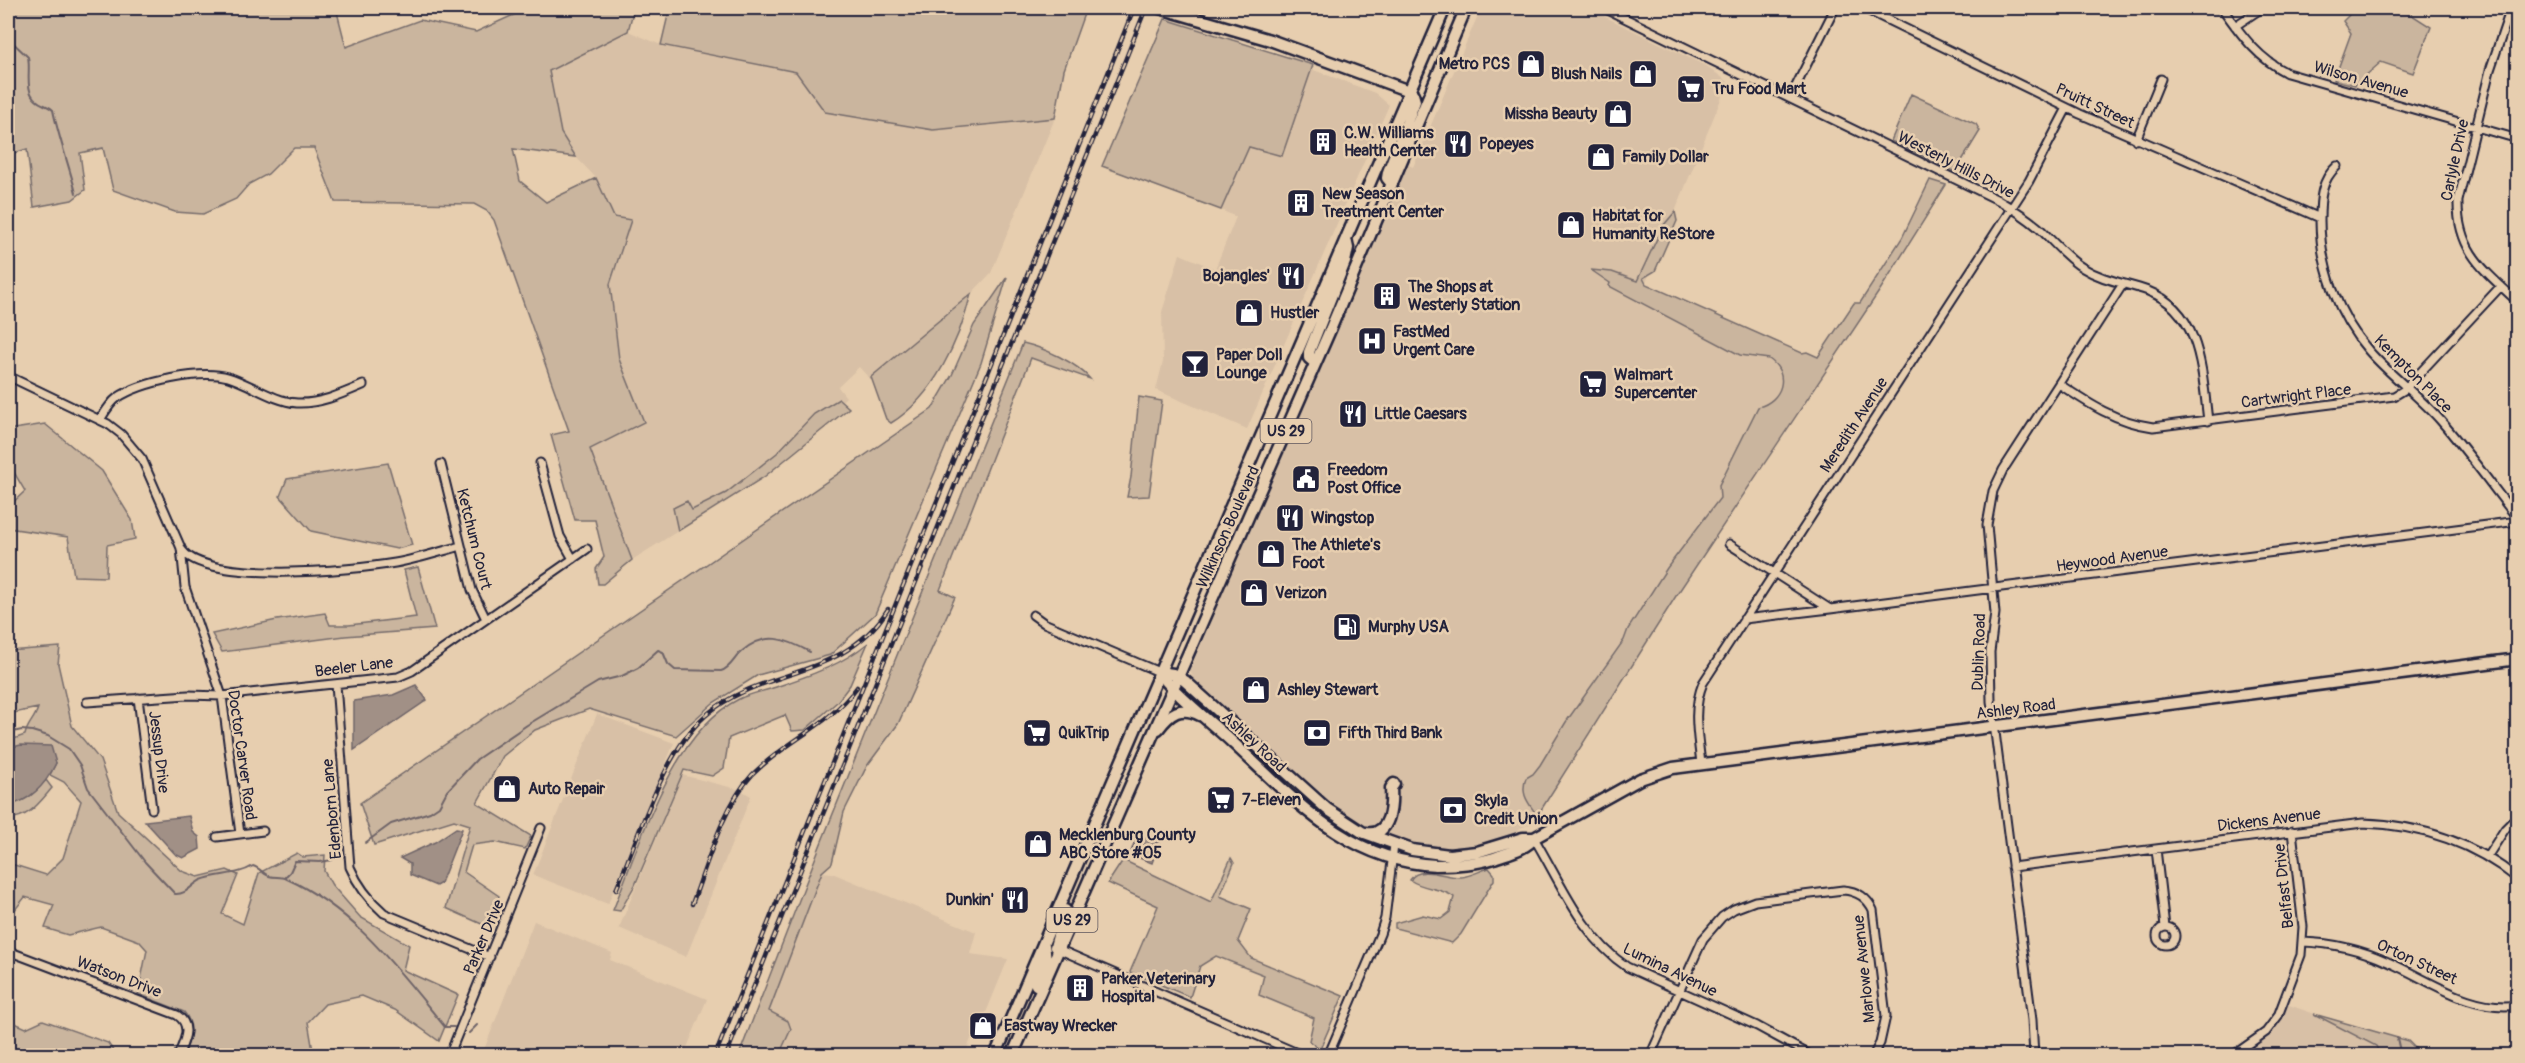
<svg xmlns="http://www.w3.org/2000/svg" width="2525" height="1063" viewBox="0 0 2525 1063" font-family="Pangolin,sans-serif">
	<style>
		.built { fill: #d8c0a6 }
		.green { fill: #cab59e; stroke: #766c6c; stroke-width: 1.5 }
		.water { fill: #a19086; stroke: #6e6468; stroke-width: 1.5 }
		.lines { fill: none; stroke-linecap: round; stroke-linejoin: round }
		.stream { stroke: #6e6468; stroke-width: 2 }
		.street-casing { stroke: #22223b; stroke-width: 11 }
		.secondary-casing { stroke: #22223b; stroke-width: 15 }
		.primary-casing { stroke: #22223b; stroke-width: 15 }
		.street { stroke: #e7ceaf; stroke-width: 7 }
		.secondary { stroke: #e7ceaf; stroke-width: 10 }
		.primary { stroke: #e7ceaf; stroke-width: 10 }
		.rail-casing { stroke: #22223b; stroke-width: 4.5 }
		.rail { stroke: #e7ceaf; stroke-width: 2; stroke-dasharray: 7; stroke-linecap: butt }
		.labels { text-anchor: middle; dominant-baseline: central; stroke-width: 5; stroke-linejoin: round; paint-order: stroke }
		.shield { fill: #e7ceaf; stroke: #5d565e; stroke-width: 1.5 }
		.shield-label { font-size: 15px; font-weight: bold; fill: #22223b }
		.poi-label { font-size: 16px; font-weight: bold; fill: #22223b; stroke: #e7ceaf; text-anchor: start }
		.street-label { font-size: 16px; fill: #22223b; stroke: #e7ceaf }
	</style>
	<rect width="100%" height="100%" fill="#e7ceaf"/>
	<filter id="ink" filterUnits="userSpaceOnUse"><feTurbulence type="fractalNoise" baseFrequency=".0167" numOctaves="2"/><feDisplacementMap in="SourceGraphic" scale="12" xChannelSelector="R" yChannelSelector="G"/><feConvolveMatrix kernelMatrix="1 2 1 2 8 2 1 2 1" color-interpolation-filters="sRGB"/></filter>
	<g filter="url(#ink)">
		<path class="built" d="M1481,8H1587L1708,67L1728,82L1641,295L1816,383L1675,596L1569,761L1540,812L1544,822H1535L1520,828L1516,835L1475,847L1436,849L1415,846L1355,823L1327,802L1236,719L1193,678L1190,670L1407,164L1413,167Z
			M628,31L661,45L797,72L825,112L933,130L1055,118L991,273L971,294L870,379L859,367L838,387L846,397L842,401L839,399L777,453L726,493L691,511L673,508L678,531L632,560L590,448L644,422L619,359L610,283L630,220L614,217L596,178L576,157L561,133L548,71Z
			M1311,69L1375,93L1389,105L1247,429L1156,390L1163,362L1162,312L1180,254L1215,269L1236,217L1221,210L1249,147L1283,156Z
			M597,714L674,743L608,904L533,875Z
			M682,775L741,790L751,796L686,957L619,928Z
			M822,872L832,873L976,932L970,954L1008,959L985,1015L980,1014L965,1055H779L792,1027L788,1021L769,1011Z
			M534,921L612,953L610,960L707,999L684,1055H482Z
			M2286,1004L2405,1045L2416,1056H2236L2269,1032Z"/>
		<path class="green" d="M8,8H336L346,47L420,20L476,32L529,8H634L628,31L549,71L561,133L576,157L513,149L520,181L546,202L596,178L614,217L631,220L610,284L619,359L644,422L590,449L632,560L603,584H598L596,569L604,557L595,520H575L551,435L569,431L494,220L487,211L474,204L335,202L314,148H294L268,174L249,184L236,199L203,214L175,212L113,190L103,148L80,153L85,190L72,200L34,207L27,149L8,155Z
			M677,8H1077L1085,11L1064,70L1055,118L933,130L825,112L796,72L661,45L669,11Z
			M2356,8H2411L2412,15L2431,27L2413,73L2381,62L2355,85L2334,80L2351,33L2343,21Z
			M1165,19L1313,65L1282,156L1249,147L1221,210L1102,166Z
			M1911,94L1976,124L1980,131L1955,172L1891,141Z
			M1930,180L1946,185L1880,290L1676,596L1539,813L1536,814C1528,802 1520,794 1526,778L1533,774L1540,765L1566,722L1624,640L1628,629L1667,568L1720,498L1719,485L1758,407C1782,401 1791,374 1769,359L1740,355L1609,286L1610,283L1591,270L1612,272L1637,281L1663,226L1675,212L1677,221L1655,271L1643,278L1646,284L1802,353L1807,352L1818,357L1854,303H1860L1902,238Z
			M1007,277L981,363L875,614L830,655L758,675L713,703L676,736L589,709L535,730L503,756L477,803L531,836L525,849L495,842L472,845L464,872L499,896L486,926L446,908L470,825L454,820L374,845L360,803L932,409L952,375L974,325Z
			M971,294C959,341 934,397 891,423L886,419L871,377Z
			M1023,343C1044,348 1076,362 1090,379L1031,358L940,590L955,597L898,724L867,766L844,812L832,863L822,872L769,1011L788,1021L791,1029L779,1055H739L820,846Z
			M1139,397L1162,401L1149,496L1127,497L1131,477Z
			M839,399L849,408L764,477L678,531L673,508L687,501L692,510L726,493L777,453L814,414Z
			M45,424L102,471L132,520L135,539L107,545L106,577L74,576L68,537L8,528V507L25,491L12,469L8,430Z
			M388,463L412,545L397,549L311,531L280,496L287,479Z
			M418,567L435,629L345,636L222,652L212,634L277,620L325,613L330,625H349L416,617L404,570Z
			M868,643L850,685L837,702L805,730L792,731L785,715L729,738L724,768L712,776L684,770L635,885L620,911L613,910C640,844 672,732 739,699C749,694 760,692 770,689C807,676 837,668 868,643Z
			M60,647L58,664L72,726L100,760L118,812L182,871L198,877L227,870L238,875L222,914L243,924L259,873L297,853L303,857L325,855L324,871L332,885L360,917L409,945L403,970L458,995L439,1041L395,1010L362,996L325,1004L308,1022L313,1051L316,1055H184C190,1038 196,1027 184,1012L138,994L147,950L139,941L101,927L68,935L45,928L54,905L25,897L14,911L8,910V863L46,875L63,858L81,801L64,782L50,775L56,763L12,746L8,748V741L25,735C27,724 35,719 38,708L8,714V651Z
			M46,780L52,788C39,803 28,819 8,818V805C26,802 34,794 46,780Z
			M1231,858L1234,863L1220,896L1251,909L1238,941L1251,958L1343,996L1320,1049L1309,1041L1314,1018L1259,995L1264,975L1216,956L1200,966L1190,997L1130,972L1158,906L1108,883L1123,860L1211,902Z
			M1489,868L1494,874V880L1461,934L1452,943L1395,928V923L1423,915L1441,919L1450,912L1454,897C1441,887 1424,890 1410,880C1420,864 1446,878 1461,877C1471,876 1479,871 1489,868Z
			M2314,1014L2408,1041L2422,1055H2380L2376,1046Z
			M8,1020L26,1028L43,1020L108,1043L116,1055H8Z"/>
		<path class="water" d="M416,685L427,700L354,750V701L393,695Z
			M21,745L51,746L56,763C46,784 31,801 8,805V748Z
			M189,816L193,832L199,837L200,849L183,858L175,854L145,821Z
			M456,828L462,829L441,883L436,886L410,875V864L400,858L435,842Z
			M1142,836L1159,843L1152,863L1134,856L1131,852L1136,837Z"/>
		<g class="lines">
			<path class="stream" d="M8,38L28,57C31,71 24,90 36,100C41,105 48,105 53,110C59,139 69,165 76,193
				M8,733L22,730L32,731L48,736L69,749L80,765L88,788L145,862L175,894C186,895 191,885 201,880C218,873 237,876 253,866C260,868 263,874 269,876C275,878 281,876 287,879C354,909 400,972 445,1027H454
				M365,843L391,824L430,812L439,806L447,791L477,759L527,725L598,682L622,676L638,668L658,650L663,652L668,664L675,670L721,671C731,668 734,658 741,652C765,630 786,639 810,652
				M285,877L290,872L295,861L320,862L332,860
				M469,1033L477,1025
				M2397,1038L2401,1056"/>
			<g class="street-casing">
				<path id="street" d="M1604,8L1998,200C2012,208 2026,217 2039,228C2054,242 2066,258 2083,268C2104,281 2126,283 2148,291C2202,312 2202,373 2208,421
					M1863,8L2080,114L2320,218
					M2222,8C2241,34 2257,58 2287,73L2518,139
					M2511,8L2490,70L2458,201C2457,251 2484,270 2518,302
					M2235,26L2262,8
					M1790,98L1835,8
					M2136,140L2161,79
					M2337,166C2321,180 2320,199 2320,220C2320,266 2338,316 2369,351C2391,376 2419,396 2441,421C2468,452 2492,486 2518,519
					M8,376L108,424L121,434L142,459L181,548L185,587L222,696L240,834
					M2059,384C2089,404 2116,422 2153,427L2394,396L2404,390L2501,286
					M100,420C105,412 110,403 117,398C141,382 201,369 228,377C251,384 273,401 297,403C320,404 342,394 363,385
					M540,463L560,536L573,559
					M441,464L472,590L486,619
					M1729,544L1830,609L2518,521
					M181,549C206,585 354,570 395,563C417,559 439,552 461,546
					M1033,615L1044,623L1159,672
					M1744,619L1830,609
					M336,684L350,867C358,886 368,899 384,913L490,957
					M138,698L152,809
					M87,702L188,695L222,696L398,677L412,671L587,549
					M1701,764C1698,735 1692,710 1703,683L2029,181L2067,108
					M217,837L263,831
					M1534,838C1561,883 1582,937 1627,967L1757,1026L1812,1056
					M2156,849L2165,927
					M2487,857L2505,829L2518,816
					M2012,867L2363,823C2420,825 2473,842 2518,879
					M2157 936a9 9 0 1 1 18 0a9 9 0 1 1-18 0Z
					M2303,942C2333,943 2362,950 2388,962C2430,980 2470,1012 2518,1005
					M1058,949L1304,1056
					M8,951L177,1015C193,1026 184,1041 178,1056
					M449,1056L541,828
					M1328,1056L1380,934L1385,918L1394,845
					M1650,1056L1703,939L1722,917L1734,909L1755,901L1843,890C1857,891 1867,897 1873,910L1886,1016L1880,1043L1873,1056
					M2034,1056L2032,1020L1991,701L1990,652L1995,613L1987,525L1993,491L2003,470L2123,284
					M2232,1056L2266,1032L2278,1016L2301,955L2303,927L2292,831"/>
			</g>
			<g class="secondary-casing">
				<path id="secondary" d="M1160,8L1270,40L1409,91
					M1159,672C1170,690 1214,725 1231,741C1292,797 1347,862 1436,865C1456,865 1475,864 1494,858C1507,853 1526,849 1534,838L1640,779L1673,768L2518,659
					M1159,672L1173,674L1185,681L1327,809L1362,832L1412,850L1449,855L1477,852L1523,838H1534
					M1158,729C1170,713 1181,705 1200,715
					M1366,833C1391,837 1392,805 1391,788L1394,784"/>
			</g>
			<g class="primary-casing">
				<path id="primary" d="M1392,184L1387,178L1388,172L1415,101L1413,94L1409,91
					M1315,363L1309,358V352L1345,262L1348,248L1346,239
					M1055,947L1065,910
					M1036,985L1046,959L1044,945
					M995,1056L1445,8
					M1012,1056L1330,330L1466,8"/>
			</g>
			<use href="#street" class="street"/>
			<use href="#secondary" class="secondary"/>
			<use href="#primary" class="primary"/>
			<g class="rail-casing">
				<path id="rail" d="M616,890C638,838 663,753 705,716C762,666 843,681 888,609
					M692,904C707,864 723,806 752,775C785,741 829,726 857,687
					M715,1056L1134,8
					M726,1056L1146,8"/>
			</g>
			<use href="#rail" class="rail"/>
		</g>
	</g>
	<defs>
		<g id="shop-square" transform="scale(1.5)"><rect x="-9" y="-9" width="18" height="18" rx="4" fill="#22223b" stroke="#e7ceaf"/><path d="M-5-2.5h2.3a2.7 3.5 0 0 1 5.4 0H5L5.5 6h-11ZM-1.5-2.5h3a1.5 2.3 0 0 0-3 0Z" fill="#fff"/></g>
		<g id="supermarket-square" transform="scale(1.5)"><rect x="-9" y="-9" width="18" height="18" rx="4" fill="#22223b" stroke="#e7ceaf"/><path d="M-6-5.5h2.5l.6 2H6L4.5 2H-2.5L-4.4-4H-6ZM-1.5 3.2a1.3 1.3 0 1 0 .1 0ZM3 3.2a1.3 1.3 0 1 0 .1 0Z" fill="#fff"/></g>
		<g id="building-square" transform="scale(1.5)"><rect x="-9" y="-9" width="18" height="18" rx="4" fill="#22223b" stroke="#e7ceaf"/><path d="M-4-6H4V6H1V3H-1V6H-4ZM-2.5-4.3h1.7v1.8h-1.7ZM.8-4.3h1.7v1.8H.8ZM-2.5-1h1.7V.8h-1.7ZM.8-1h1.7V.8H.8Z" fill="#fff"/></g>
		<g id="restaurant-square" transform="scale(1.5)"><rect x="-9" y="-9" width="18" height="18" rx="4" fill="#22223b" stroke="#e7ceaf"/><path d="M-5-6h1v4h1v-4h1v4h1v-4h1v5L-1.5 .5V6h-2V.5L-5-1ZM5-6V6H3V1.5H1.5Q1.5-4 5-6Z" fill="#fff"/></g>
		<g id="hospital-square" transform="scale(1.5)"><rect x="-9" y="-9" width="18" height="18" rx="4" fill="#22223b" stroke="#e7ceaf"/><path d="M-5-5h3v3.5h4V-5h3V5h-3V1.5h-4V5h-3Z" fill="#fff"/></g>
		<g id="bar-square" transform="scale(1.5)"><rect x="-9" y="-9" width="18" height="18" rx="4" fill="#22223b" stroke="#e7ceaf"/><path d="M-6-5H6L.8 .8V4.5H3.5V6h-7V4.5H-.8V.8Z" fill="#fff"/></g>
		<g id="civic-square" transform="scale(1.5)"><rect x="-9" y="-9" width="18" height="18" rx="4" fill="#22223b" stroke="#e7ceaf"/><path d="M-.6-6.5H3V-4.5H.6V-3L4-1V1h2V6H-6V1h2V-1L-.6-3ZM-1.2 2.5V6h2.4V2.5Z" fill="#fff"/></g>
		<g id="fuel-square" transform="scale(1.5)"><rect x="-9" y="-9" width="18" height="18" rx="4" fill="#22223b" stroke="#e7ceaf"/><path d="M-5.5-6h7V0h2V4h1.3V-2.5L3-4.5l.8-.8L6-3V5H2.5V1h-1V6h-7ZM-4.2-4.7v3.2H.2V-4.7Z" fill="#fff"/></g>
		<g id="bank-square" transform="scale(1.5)"><rect x="-9" y="-9" width="18" height="18" rx="4" fill="#22223b" stroke="#e7ceaf"/><path d="M-6-4H6V4H-6ZM0-2.3a2.3 2.3 0 1 0 0 4.6a2.3 2.3 0 1 0 0-4.6Z" fill="#fff"/></g>
	</defs>
	<g fill-rule="evenodd">
		<use href="#shop-square" x="1531" y="64"/>
		<use href="#shop-square" x="1643" y="74"/>
		<use href="#supermarket-square" x="1691" y="89"/>
		<use href="#shop-square" x="1618" y="114"/>
		<use href="#building-square" x="1323" y="142"/>
		<use href="#restaurant-square" x="1458" y="144"/>
		<use href="#shop-square" x="1601" y="157"/>
		<use href="#building-square" x="1301" y="203"/>
		<use href="#shop-square" x="1571" y="225"/>
		<use href="#restaurant-square" x="1291" y="276"/>
		<use href="#building-square" x="1387" y="296"/>
		<use href="#shop-square" x="1249" y="313"/>
		<use href="#hospital-square" x="1372" y="341"/>
		<use href="#bar-square" x="1195" y="364"/>
		<use href="#supermarket-square" x="1593" y="384"/>
		<use href="#restaurant-square" x="1353" y="414"/>
		<use href="#civic-square" x="1306" y="479"/>
		<use href="#restaurant-square" x="1290" y="518"/>
		<use href="#shop-square" x="1271" y="554"/>
		<use href="#shop-square" x="1254" y="593"/>
		<use href="#fuel-square" x="1347" y="627"/>
		<use href="#shop-square" x="1256" y="690"/>
		<use href="#supermarket-square" x="1037" y="733"/>
		<use href="#bank-square" x="1317" y="733"/>
		<use href="#shop-square" x="507" y="789"/>
		<use href="#supermarket-square" x="1221" y="800"/>
		<use href="#bank-square" x="1453" y="810"/>
		<use href="#shop-square" x="1038" y="844"/>
		<use href="#restaurant-square" x="1015" y="900"/>
		<use href="#building-square" x="1080" y="988"/>
		<use href="#shop-square" x="983" y="1026"/>
	</g>
	<g class="labels">
		<g class="shield">
			<rect x="1260.5" y="419" width="51" height="24" rx="4.5"/>
			<rect x="1046.5" y="908" width="51" height="24" rx="4.5"/>
		</g>
		<g class="shield-label">
			<text x="1286" y="431">US 29</text>
			<text x="1072" y="920">US 29</text>
		</g>
		<g class="poi-label">
			<text x="1510" y="64" text-anchor="end">Metro PCS</text>
			<text x="1622" y="74" text-anchor="end">Blush Nails</text>
			<text x="1712" y="89">Tru Food Mart</text>
			<text x="1597" y="114" text-anchor="end">Missha Beauty</text>
			<text x="1344" y="133">C.W. Williams<tspan x="1344" dy="18">Health Center</tspan></text>
			<text x="1479" y="144">Popeyes</text>
			<text x="1622" y="157">Family Dollar</text>
			<text x="1322" y="194">New Season<tspan x="1322" dy="18">Treatment Center</tspan></text>
			<text x="1592" y="216">Habitat for<tspan x="1592" dy="18">Humanity ReStore</tspan></text>
			<text x="1270" y="276" text-anchor="end">Bojangles'</text>
			<text x="1408" y="287">The Shops at<tspan x="1408" dy="18">Westerly Station</tspan></text>
			<text x="1270" y="313">Hustler</text>
			<text x="1393" y="332">FastMed<tspan x="1393" dy="18">Urgent Care</tspan></text>
			<text x="1216" y="355">Paper Doll<tspan x="1216" dy="18">Lounge</tspan></text>
			<text x="1614" y="375">Walmart<tspan x="1614" dy="18">Supercenter</tspan></text>
			<text x="1374" y="414">Little Caesars</text>
			<text x="1327" y="470">Freedom<tspan x="1327" dy="18">Post Office</tspan></text>
			<text x="1311" y="518">Wingstop</text>
			<text x="1292" y="545">The Athlete's<tspan x="1292" dy="18">Foot</tspan></text>
			<text x="1275" y="593">Verizon</text>
			<text x="1368" y="627">Murphy USA</text>
			<text x="1277" y="690">Ashley Stewart</text>
			<text x="1058" y="733">QuikTrip</text>
			<text x="1338" y="733">Fifth Third Bank</text>
			<text x="528" y="789">Auto Repair</text>
			<text x="1242" y="800">7-Eleven</text>
			<text x="1474" y="801">Skyla<tspan x="1474" dy="18">Credit Union</tspan></text>
			<text x="1059" y="835">Mecklenburg County<tspan x="1059" dy="18">ABC Store #05</tspan></text>
			<text x="994" y="900" text-anchor="end">Dunkin'</text>
			<text x="1101" y="979">Parker Veterinary<tspan x="1101" dy="18">Hospital</tspan></text>
			<text x="1004" y="1026">Eastway Wrecker</text>
		</g>
		<g class="street-label">
			<text transform="translate(2361 80) rotate(16)">Wilson Avenue</text>
			<text transform="translate(2095 106) rotate(25)">Pruitt Street</text>
			<text transform="translate(2455 160) rotate(-78)">Carlyle Drive</text>
			<text transform="translate(1956 165) rotate(27)">Westerly Hills Drive</text>
			<text transform="translate(2413 374) rotate(45)">Kempton Place</text>
			<text transform="translate(2296 396) rotate(-7)">Cartwright Place</text>
			<text transform="translate(1854 425) rotate(-57)">Meredith Avenue</text>
			<text transform="translate(1228 527) rotate(-66)">Wilkinson Boulevard</text>
			<text transform="translate(474 539) rotate(76)">Ketchum Court</text>
			<text transform="translate(2112 559) rotate(-8)">Heywood Avenue</text>
			<text transform="translate(1979 652) rotate(-88)">Dublin Road</text>
			<text transform="translate(354 667) rotate(-7)">Beeler Lane</text>
			<text transform="translate(2016 709) rotate(-7)">Ashley Road</text>
			<text transform="translate(1254 742) rotate(43)">Ashley Road</text>
			<text transform="translate(159 752) rotate(83)">Jessup Drive</text>
			<text transform="translate(242 755) rotate(82)">Doctor Carver Road</text>
			<text transform="translate(332 809) rotate(-95)">Edenborn Lane</text>
			<text transform="translate(2269 820) rotate(-7)">Dickens Avenue</text>
			<text transform="translate(2284 886) rotate(-96)">Belfast Drive</text>
			<text transform="translate(484 937) rotate(-67)">Parker Drive</text>
			<text transform="translate(2417 962) rotate(25)">Orton Street</text>
			<text transform="translate(1864 969) rotate(-96)">Marlowe Avenue</text>
			<text transform="translate(1670 970) rotate(26)">Lumina Avenue</text>
			<text transform="translate(119 977) rotate(21)">Watson Drive</text>
		</g>
	</g>
	<rect width="2525" height="1063" fill="none" stroke="#e7ceaf" stroke-width="30"/>
	<rect x="15" y="15" width="2495" height="1033" fill="none" stroke="#22223b" stroke-width="2" filter="url(#ink)"/>
</svg>
